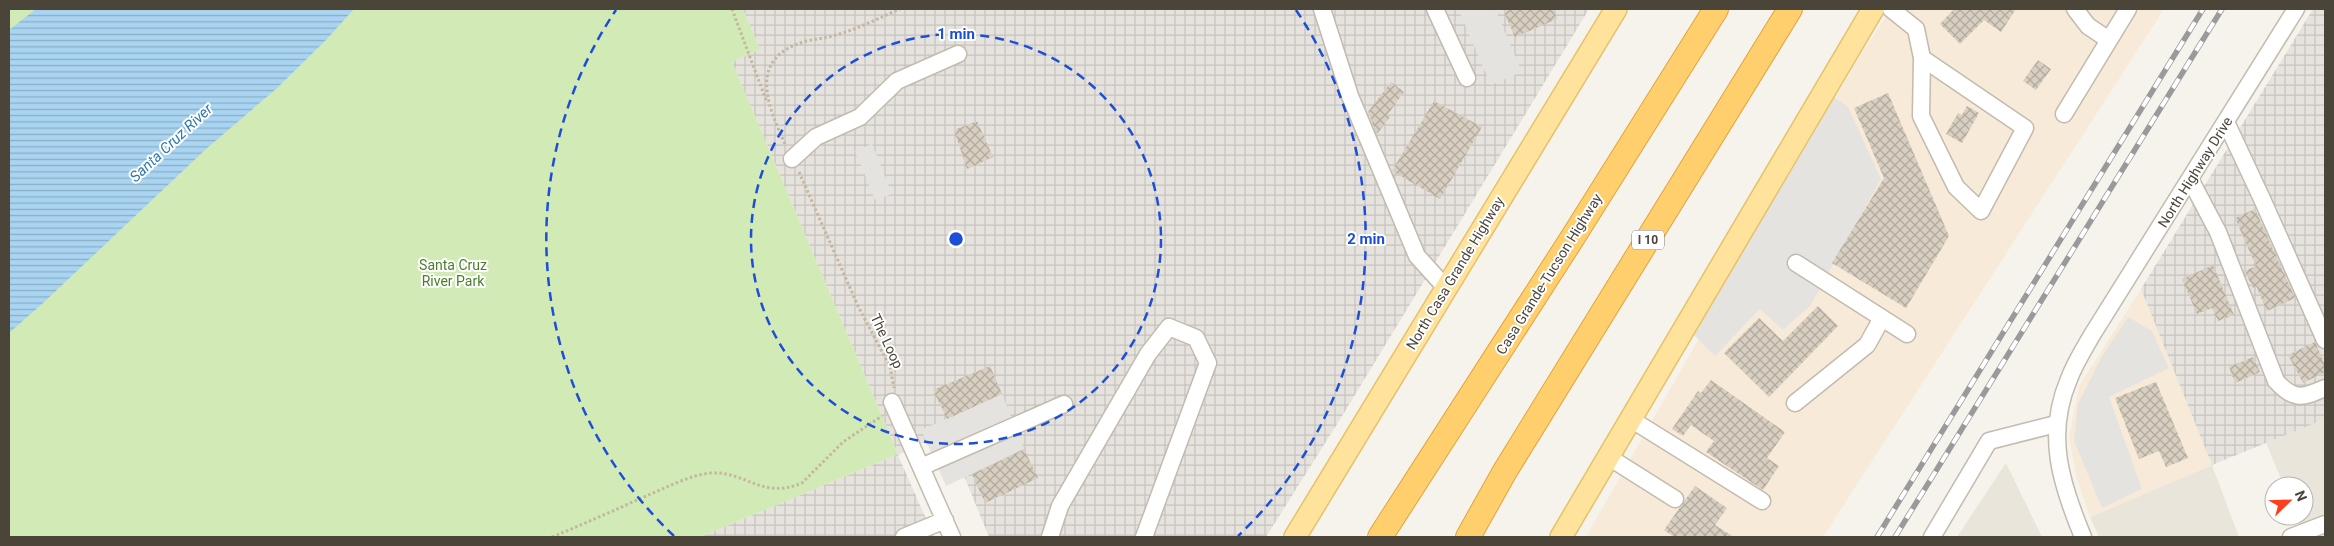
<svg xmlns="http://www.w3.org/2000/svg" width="2334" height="546" viewBox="0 0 2334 546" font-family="Roboto,sans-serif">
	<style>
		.residential { fill: #eae5da }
		.commercial { fill: #f7ead8 }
		.industrial { fill: url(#industrial-grid) }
		.green { fill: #d2eab5 }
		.parking { fill: #e5e3e0 }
		.water { fill: url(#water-rules) }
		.building { fill: url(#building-cross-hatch) }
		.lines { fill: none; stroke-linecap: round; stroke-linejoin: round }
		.minor-casing { stroke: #c2bbae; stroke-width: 19 }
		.major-casing { stroke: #e6c16a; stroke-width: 24 }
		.highway-casing { stroke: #e0a43c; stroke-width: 26 }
		.path { stroke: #c4b79f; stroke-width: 3; stroke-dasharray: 2.5 2.5; stroke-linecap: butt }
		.minor { stroke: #fff; stroke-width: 16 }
		.major { stroke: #ffe39c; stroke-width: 21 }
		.highway { stroke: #ffcf6e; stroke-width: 24 }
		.rail-casing { stroke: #9a9a9a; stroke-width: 5.5 }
		.rail { stroke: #fff; stroke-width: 4; stroke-dasharray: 11; stroke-linecap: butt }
		.ring { fill: none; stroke: #1d4ed8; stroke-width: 2.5; stroke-dasharray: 9 6 }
		.labels { text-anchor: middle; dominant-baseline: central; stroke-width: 4; stroke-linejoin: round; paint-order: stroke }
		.shield { fill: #fff; stroke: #817c74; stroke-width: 1 }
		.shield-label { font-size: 12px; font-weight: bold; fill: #4b4439 }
		.street-label { font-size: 14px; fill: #4b4439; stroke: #fff }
		.park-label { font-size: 14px; fill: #4a7f2a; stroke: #fff }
		.water-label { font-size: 15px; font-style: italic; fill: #2e7ab2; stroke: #fff }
		.centre { fill: #1d4ed8; stroke: #fff; stroke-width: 2.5 }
		.ring-label { font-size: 15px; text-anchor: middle; font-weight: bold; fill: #1d4ed8; stroke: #fff; stroke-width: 4; stroke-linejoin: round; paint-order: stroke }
	</style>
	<defs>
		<pattern id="industrial-grid" width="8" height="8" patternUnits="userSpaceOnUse" patternTransform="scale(1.25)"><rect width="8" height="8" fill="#e6e2dd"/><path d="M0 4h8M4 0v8" fill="none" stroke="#c7c3be"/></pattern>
		<pattern id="water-rules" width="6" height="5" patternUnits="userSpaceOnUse" patternTransform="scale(1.25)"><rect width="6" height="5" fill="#a9d4f2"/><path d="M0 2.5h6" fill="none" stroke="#8caec5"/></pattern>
		<pattern id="building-cross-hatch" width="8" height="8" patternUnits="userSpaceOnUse" patternTransform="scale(1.25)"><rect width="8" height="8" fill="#d8cfc1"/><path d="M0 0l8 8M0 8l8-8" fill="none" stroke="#b1aa9e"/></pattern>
	</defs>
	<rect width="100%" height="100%" fill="#f6f3ec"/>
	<path class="residential" d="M2325,419V537H2304L2297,516H2304V486H2284L2266,443Z
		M2006,463L2042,537H1957Z
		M2212,465L2239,537H2099L2090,517Z"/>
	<path class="commercial" d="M1891,9H2164L1823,537H1586L1856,62Z
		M2141,289L2212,465L2090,517L2076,476L2069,437L2079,386Z"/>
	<path class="industrial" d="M743,9H1589L1344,413L1266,537H989L946,432L898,455L934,537H700L898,454L732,62L760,49Z
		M2313,9H2325V419L2212,465L2141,289Z"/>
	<path class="green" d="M9,9H743L760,49L732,62L898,454L700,537H9Z"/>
	<path class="parking" d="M1458,9H1495L1522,72L1491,85Z
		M1834,97L1848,107L1881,179L1810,306L1783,330L1760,309L1715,356L1693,334Z
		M872,144L892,194L875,200L855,151Z
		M2128,317L2152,331L2169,368L2109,397L2142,489L2102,508L2074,441L2078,404L2102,356Z
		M1002,394L1024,449L946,486L921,430Z"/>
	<path class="water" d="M36,9H354L326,40L276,89L206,149L42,304L9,333V30Z"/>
	<path class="building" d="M1512,9H1553L1557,19L1515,37L1504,12Z
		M1954,9H2016L2001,32L1984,20L1960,44L1940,24Z
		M2038,60L2051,69L2036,90L2023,81Z
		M1391,82L1404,92L1388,114L1390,117L1377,134L1368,112Z
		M1888,93L1949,236L1906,308L1832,263L1884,178L1854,108Z
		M1434,101L1482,127L1440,199L1392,171Z
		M1967,106L1979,113L1962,143L1946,134L1958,113L1962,115Z
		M977,121L993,157L967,169L954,130Z
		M2255,209L2295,298L2267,311L2256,286L2253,288L2245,271L2256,266L2235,218Z
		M2213,265L2234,315L2218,321L2212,308L2197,314L2182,279Z
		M1818,306L1838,326L1769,397L1724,353L1759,318L1783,341Z
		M2315,342L2325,365V372L2303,383L2288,355Z
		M2253,357L2260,372L2235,383L2229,367Z
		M990,366L1002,394L947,419L933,390Z
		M1711,380L1785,432L1767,458L1779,466L1763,490L1706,452L1714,441L1691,425L1683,436L1672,429L1698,391L1701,393Z
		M2156,382L2188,458L2166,467L2159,451L2139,459L2115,398Z
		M1024,449L1038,478L985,503L972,474Z
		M1695,486L1727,508L1715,525L1734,537H1674L1664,530Z"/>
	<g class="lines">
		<g class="minor-casing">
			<path id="minor" d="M1322,9L1350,96L1417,256L1446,288
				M1435,9L1467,78
				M1891,9L1916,29L1922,58L1921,116L1956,187L1981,211L2025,128L1922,58
				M2075,9L2088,26L2109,40
				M2064,114L2128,9
				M2226,122L2262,199L2325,340
				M792,159L816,137L860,117L897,81L958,54
				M2190,179L2218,232L2276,381C2294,401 2302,398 2325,388
				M1796,263L1907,334
				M892,402L952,537
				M1795,403L1867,345L1882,318
				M1629,418L1762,501
				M1607,456L1675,499
				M921,467L1064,404
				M904,537L945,520
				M1050,537L1060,506L1148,354L1169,327L1196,338L1208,363L1144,537
				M1932,537L1989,441L2056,424
				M2083,537C2061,484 2045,435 2069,379C2075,363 2084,349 2092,335L2296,9
				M2291,537L2325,524"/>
		</g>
		<g class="major-casing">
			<path id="major" d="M1295,537L1616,9
				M1561,537L1873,9"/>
		</g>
		<g class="highway-casing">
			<path id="highway" d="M1380,537L1573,237L1716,9
				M1468,537L1505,471L1790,9"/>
		</g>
		<path class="path" d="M732,9L766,100
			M785,144C767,104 747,58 806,41C816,39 826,38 836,35C858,29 879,18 900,9
			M799,172L858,306L890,367L894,388
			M552,537C584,524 615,510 646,496C666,488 689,475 711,473C746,471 762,500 802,483L843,442L882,416"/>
		<use href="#minor" class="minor"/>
		<use href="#major" class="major"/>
		<use href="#highway" class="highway"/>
		<g class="rail-casing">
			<path id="rail" d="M1877,537L2203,9
				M1895,537L2222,9"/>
		</g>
		<use href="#rail" class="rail"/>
	</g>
	<g class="ring">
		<circle cx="956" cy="239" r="205"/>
		<path d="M674 536A410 410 0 0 1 616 10M1296 10A410 410 0 0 1 1238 536"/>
	</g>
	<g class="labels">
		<rect class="shield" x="1632" y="230.5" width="32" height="19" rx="4"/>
		<g class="shield-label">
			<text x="1648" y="240">I 10</text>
		</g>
		<g class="street-label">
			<text transform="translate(2195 172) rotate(-58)">North Highway Drive</text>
			<text transform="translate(1455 273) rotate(-59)">North Casa Grande Highway</text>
			<text transform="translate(1549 274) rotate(-58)">Casa Grande-Tucson Highway</text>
			<text transform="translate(887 341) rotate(65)">The Loop</text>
		</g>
		<g class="park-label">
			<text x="453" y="265">Santa Cruz<tspan x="453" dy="16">River Park</tspan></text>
		</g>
		<g class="water-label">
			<text transform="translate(171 143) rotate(-43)">Santa Cruz River</text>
		</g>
	</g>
	<circle cx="956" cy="239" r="8" class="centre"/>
	<g class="ring-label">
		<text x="956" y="39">1 min</text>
		<text x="1366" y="244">2 min</text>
	</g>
	<rect width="2334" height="546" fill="none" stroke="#4b4439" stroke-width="20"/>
	<g transform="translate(2289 501) rotate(67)"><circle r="24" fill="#ffffff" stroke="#b7b4b0"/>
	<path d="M0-4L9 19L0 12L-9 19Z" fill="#fc3f1d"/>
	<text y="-8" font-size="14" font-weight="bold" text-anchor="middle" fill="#4b4439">N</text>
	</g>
</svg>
